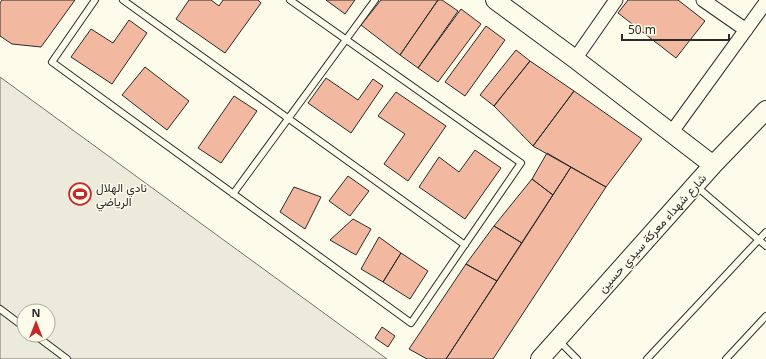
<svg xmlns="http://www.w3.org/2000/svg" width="766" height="359" viewBox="0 0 766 359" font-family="'Noto Sans',Vazirmatn,sans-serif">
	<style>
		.green { fill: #ecebdb; stroke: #74746e; fill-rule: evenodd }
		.building { fill: #f2b8a0; stroke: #2b2b2b }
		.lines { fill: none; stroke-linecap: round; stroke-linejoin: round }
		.lane-casing { stroke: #2b2b2b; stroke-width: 8 }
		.street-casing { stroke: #2b2b2b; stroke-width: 15 }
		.secondary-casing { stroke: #2b2b2b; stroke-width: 20 }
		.lane { stroke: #fdfbea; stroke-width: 6 }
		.street { stroke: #fdfbea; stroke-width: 13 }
		.secondary { stroke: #fdfbea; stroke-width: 18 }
		.labels { text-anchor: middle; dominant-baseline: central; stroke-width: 3; stroke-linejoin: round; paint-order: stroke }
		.poi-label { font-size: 12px; fill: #2b2b2b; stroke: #fdfbea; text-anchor: start }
		.street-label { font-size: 12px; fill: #2b2b2b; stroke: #fdfbea }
	</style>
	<rect width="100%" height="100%" fill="#fdfbea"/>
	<path class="green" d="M0,77L387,359H0ZM24,311H48V335H24Z"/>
	<path class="building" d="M2,0H75L41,47L12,44L0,36V3Z
		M189,0H211L219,6L223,0H258L261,3L225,53L176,19Z
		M326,0H355L345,14Z
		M381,0H438L400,55L361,25Z
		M438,0H442L458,11L418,68L400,55Z
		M628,0H678L705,21L676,58L618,13Z
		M461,9L481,24L438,82L418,68Z
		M129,20L147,33L112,84L71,57L91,29L113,43Z
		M486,26L505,40L465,96L445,82Z
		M516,50L530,61L494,106L480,95Z
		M530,61L574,91L533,146L494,106Z
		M145,67L189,101L167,130L122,95Z
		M326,78L358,100L373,79L383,86L351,133L308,103Z
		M574,91L642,139L606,187L533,146Z
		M396,92L446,126L408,181L384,164L405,134L378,116Z
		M234,96L257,111L221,163L198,148Z
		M475,150L501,168L465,219L419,187L439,157L459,172Z
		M547,153L571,167L553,195L532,179Z
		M571,167L606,187L493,359H446Z
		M348,176L369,191L350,216L329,201Z
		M532,179L553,195L522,243L494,226Z
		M294,187L321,197L305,229L280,212Z
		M353,219L371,229L356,255L330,240Z
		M494,226L522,243L497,281L466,264Z
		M379,237L401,253L383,282L361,269Z
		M401,253L428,271L410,299L383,282Z
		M466,264L497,281L446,359H427L409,349Z
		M382,327L395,336L388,347L375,338Z"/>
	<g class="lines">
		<g class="lane-casing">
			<path id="lane" d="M95,0L52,62L411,323L521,163L290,0
				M123,0L465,245
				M696,186L766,246
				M233,194L375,0
				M0,309L24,327
				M35,335L67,359
				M558,340L577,359
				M647,359L766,232
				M726,359L766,316"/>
		</g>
		<g class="street-casing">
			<path id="street" d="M703,0L746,30
				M575,59L616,0
				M671,133L766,2"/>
		</g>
		<g class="secondary-casing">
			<path id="secondary" d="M495,0L575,59L713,165
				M540,359L713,165L766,110"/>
		</g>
		<use href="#lane" class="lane"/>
		<use href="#street" class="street"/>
		<use href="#secondary" class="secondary"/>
	</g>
	<defs>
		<g id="stadium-ring" transform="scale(1.15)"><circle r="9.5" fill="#fdfbea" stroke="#c62828" stroke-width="1.5"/><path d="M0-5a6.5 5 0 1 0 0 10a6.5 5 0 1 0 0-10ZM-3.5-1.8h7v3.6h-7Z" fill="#c62828"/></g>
	</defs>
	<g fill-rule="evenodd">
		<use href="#stadium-ring" x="80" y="194"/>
	</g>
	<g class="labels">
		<g class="poi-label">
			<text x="96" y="187">نادي الهلال<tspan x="96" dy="14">الرياضي</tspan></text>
		</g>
		<g class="street-label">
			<text transform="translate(652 233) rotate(-48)">شارع شهداء معركة سيدي حسين</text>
		</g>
	</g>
	<g transform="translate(36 323)"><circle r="19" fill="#fdfbea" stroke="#a9a89e"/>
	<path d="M0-3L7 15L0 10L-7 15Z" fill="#c62828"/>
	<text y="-6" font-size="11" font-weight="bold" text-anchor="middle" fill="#2b2b2b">N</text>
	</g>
	<path d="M622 34v6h107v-6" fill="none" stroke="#2b2b2b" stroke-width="2"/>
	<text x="628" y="34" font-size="12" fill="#2b2b2b" stroke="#fdfbea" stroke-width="3" paint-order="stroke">50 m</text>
</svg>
